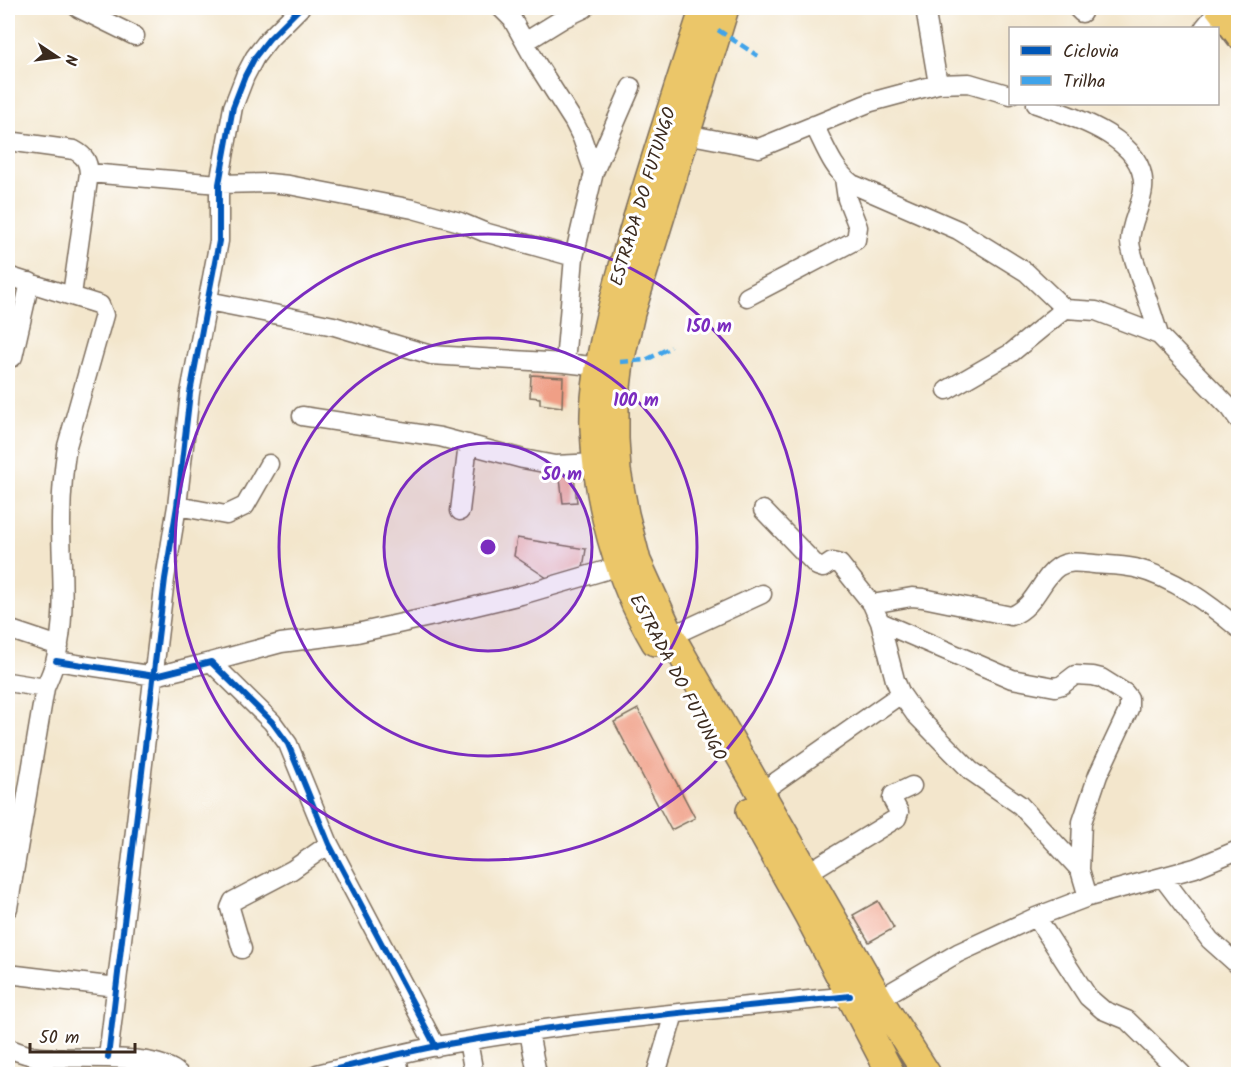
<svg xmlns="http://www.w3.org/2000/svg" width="1246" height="1082" viewBox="0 0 1246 1082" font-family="Kalam,sans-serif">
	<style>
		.building { fill: #f09f86 }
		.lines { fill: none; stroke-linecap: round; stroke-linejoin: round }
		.minor-casing { stroke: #7b6c5b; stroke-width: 21 }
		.major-casing { stroke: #7b6c5b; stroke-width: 26 }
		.highway-casing { stroke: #7b6c5b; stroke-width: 30 }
		.minor { stroke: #fff; stroke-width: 18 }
		.major { stroke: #ebc669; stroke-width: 22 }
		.highway { stroke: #ebc669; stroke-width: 27 }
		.quiet { stroke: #3fa3ea; stroke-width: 4.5; stroke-dasharray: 9 4.5; stroke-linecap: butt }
		.cycleway-casing { stroke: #fff; stroke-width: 10 }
		.cycleway { stroke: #0057b8; stroke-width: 6 }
		.ring { fill: none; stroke: #7b2cbf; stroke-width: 3 }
		.labels { text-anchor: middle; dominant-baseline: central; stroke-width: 6; stroke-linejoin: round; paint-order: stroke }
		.street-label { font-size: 18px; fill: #3b2a1e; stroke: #fff }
		.centre { fill: #7b2cbf; stroke: #fff; stroke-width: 3 }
		.ring-label { font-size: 18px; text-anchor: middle; font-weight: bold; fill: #7b2cbf; stroke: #fff; stroke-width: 6; stroke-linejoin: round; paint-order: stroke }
	</style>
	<rect width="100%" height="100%" fill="#fff"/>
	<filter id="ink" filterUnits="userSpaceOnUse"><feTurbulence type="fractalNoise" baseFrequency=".0167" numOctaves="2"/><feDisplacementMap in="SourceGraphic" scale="12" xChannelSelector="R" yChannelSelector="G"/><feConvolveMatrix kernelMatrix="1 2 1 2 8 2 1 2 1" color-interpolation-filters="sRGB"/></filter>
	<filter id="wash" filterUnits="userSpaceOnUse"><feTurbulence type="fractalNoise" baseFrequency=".008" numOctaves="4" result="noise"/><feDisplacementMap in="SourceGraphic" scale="24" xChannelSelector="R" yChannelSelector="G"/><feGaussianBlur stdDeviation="1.35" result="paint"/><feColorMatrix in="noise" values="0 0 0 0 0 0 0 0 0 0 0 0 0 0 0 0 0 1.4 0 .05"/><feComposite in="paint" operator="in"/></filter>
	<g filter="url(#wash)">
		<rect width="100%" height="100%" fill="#f3e6cc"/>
		<g id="blocks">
			<path class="building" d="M531,375L563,377L562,407L540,404V398L530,397Z
				M573,469L577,502L563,503L559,471Z
				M517,538L586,549L583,568L547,578L514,556Z
				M638,709L695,818L671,830L614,722Z
				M878,901L894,928L869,942L853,915Z"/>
		</g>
	</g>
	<g filter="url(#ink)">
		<use href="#blocks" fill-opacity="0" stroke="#7b6c5b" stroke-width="1.5"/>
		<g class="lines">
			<g class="minor-casing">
				<path id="minor" d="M78,8L135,36
					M501,8L512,19L537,64L574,122L582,138L594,172
					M925,8L938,84
					M1077,8L1082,13
					M1204,28L1218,11
					M525,42L564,18L585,8
					M1036,104C1072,116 1148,139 1143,189C1141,208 1130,223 1130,242C1131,254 1137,266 1140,278C1147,297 1153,316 1159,335
					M814,125C825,146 833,170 852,184L958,230L1026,272L1065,309
					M686,134L759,148L871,102L938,84L969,83L1010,95
					M8,141L74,150C85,156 88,161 89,173L72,295
					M89,173L219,184L269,183L289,185L413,209L460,222L484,232L574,257
					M8,276L100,305L104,315L67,446C63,472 61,498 61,524C61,569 67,614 56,658C54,668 49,678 45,688L8,908
					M747,297L856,240L858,227L847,199L844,178
					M208,301L334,326L431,355L565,363L600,367
					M13,357L30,282
					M565,363L574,257L594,172L631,87
					M947,390L1011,353L1065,309L1096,311L1159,335L1231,409L1238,419
					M302,416L440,437L523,459L555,465L597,463
					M177,506L226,515L245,506L269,464
					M763,510L817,566L823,568L832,562L840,564L872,604L880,622L895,680L901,694L915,714L971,771L1020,805L1080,870L1088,897
					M460,511L468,444
					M872,604L912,597L923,598L1011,616C1035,608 1041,578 1058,567C1069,560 1082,563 1094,564C1107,565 1122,565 1135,568C1174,578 1208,603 1238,628
					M880,622L1012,679L1055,687L1062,685L1075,675L1093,676L1101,678L1125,693L1129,698V709L1098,775L1082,822L1080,870
					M8,629L59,646
					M671,636L762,594
					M56,661L155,676L211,662L272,722L288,744L329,844L436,1047
					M211,662L281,643L357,633L434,616L521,595L620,566
					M8,682L45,688
					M760,793L901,694
					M807,873L897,818L899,812L892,799L893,795L912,786
					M1163,878L1210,940L1238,965
					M1036,917L1088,997L1103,1010L1127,1020L1182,1074
					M242,949L230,908L233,901L292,870L329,844
					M8,974L117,987
					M879,999L958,953L1036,917L1088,897L1195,868L1238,850
					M529,1032L537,1074
					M468,1041L474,1074
					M8,1048C18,1052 28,1056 39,1057C72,1060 156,1051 179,1074
					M397,1056L400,1074
					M108,1057L165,579L177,506L190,393L219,241V184L233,107L245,76L255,57L269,39L300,8
					M317,1074C357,1064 397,1054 437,1046C573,1021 712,1010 850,996
					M656,1074L674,1014"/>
			</g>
			<g class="major-casing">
				<path id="major" d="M1216,8L1238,37"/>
			</g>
			<g class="highway-casing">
				<path id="highway" d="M725,8L631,313L620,362L615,404V439L617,471L625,514L637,561L671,636L879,999L927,1074
					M655,642C617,578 597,503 594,429C592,376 612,306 626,255C650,172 677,90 704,8
					M750,811L809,917L891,1074"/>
			</g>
			<use href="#minor" class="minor"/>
			<use href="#major" class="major"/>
			<use href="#highway" class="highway"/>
			<path class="quiet" d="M718,30L758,56
				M620,362L646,360L671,347"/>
			<g class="cycleway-casing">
				<path id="cycleway" d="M56,661L155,676L211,662L272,722L288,744L329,844L436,1047
					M108,1057L165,579L177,506L190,393L219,241V184L233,107L245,76L255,57L269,39L300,8
					M317,1074C357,1064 397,1054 437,1046C573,1021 712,1010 850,996"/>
			</g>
			<use href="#cycleway" class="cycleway"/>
		</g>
	</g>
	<circle cx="488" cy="547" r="104" fill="#7b2cbf" fill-opacity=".12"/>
	<g class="ring">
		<circle cx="488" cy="547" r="104"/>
		<circle cx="488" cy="547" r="209"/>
		<circle cx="488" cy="547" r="313"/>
	</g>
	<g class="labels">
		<g class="street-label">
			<text transform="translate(644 197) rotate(-73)">ESTRADA DO FUTUNGO</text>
			<text transform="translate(677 678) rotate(62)">ESTRADA DO FUTUNGO</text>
		</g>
	</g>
	<circle cx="488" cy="547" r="9" class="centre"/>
	<g class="ring-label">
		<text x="709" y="332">150 m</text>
		<text x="636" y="406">100 m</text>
		<text x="562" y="480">50 m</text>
	</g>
	<rect width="1246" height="1082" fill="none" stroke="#fff" stroke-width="30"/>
	<rect x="1009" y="27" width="210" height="78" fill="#ffffff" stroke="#b1aaa5" stroke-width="1.5"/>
	<rect x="1021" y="46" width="30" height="9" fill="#0057b8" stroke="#b1aaa5" stroke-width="1.5"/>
	<text x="1063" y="57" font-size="18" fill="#3b2a1e">Ciclovia</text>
	<rect x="1021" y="76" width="30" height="9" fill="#3fa3ea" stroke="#b1aaa5" stroke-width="1.5"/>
	<text x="1063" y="87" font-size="18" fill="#3b2a1e">Trilha</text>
	<g transform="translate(57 57) rotate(103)" stroke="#ffffff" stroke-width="4.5" paint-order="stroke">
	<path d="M0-4.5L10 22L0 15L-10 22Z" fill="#3b2a1e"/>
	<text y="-9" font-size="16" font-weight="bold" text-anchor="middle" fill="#3b2a1e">N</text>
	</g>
	<path d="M30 1043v9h105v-9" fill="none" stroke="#3b2a1e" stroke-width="3"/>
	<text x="39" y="1043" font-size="18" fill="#3b2a1e" stroke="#ffffff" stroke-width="4.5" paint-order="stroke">50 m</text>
</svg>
